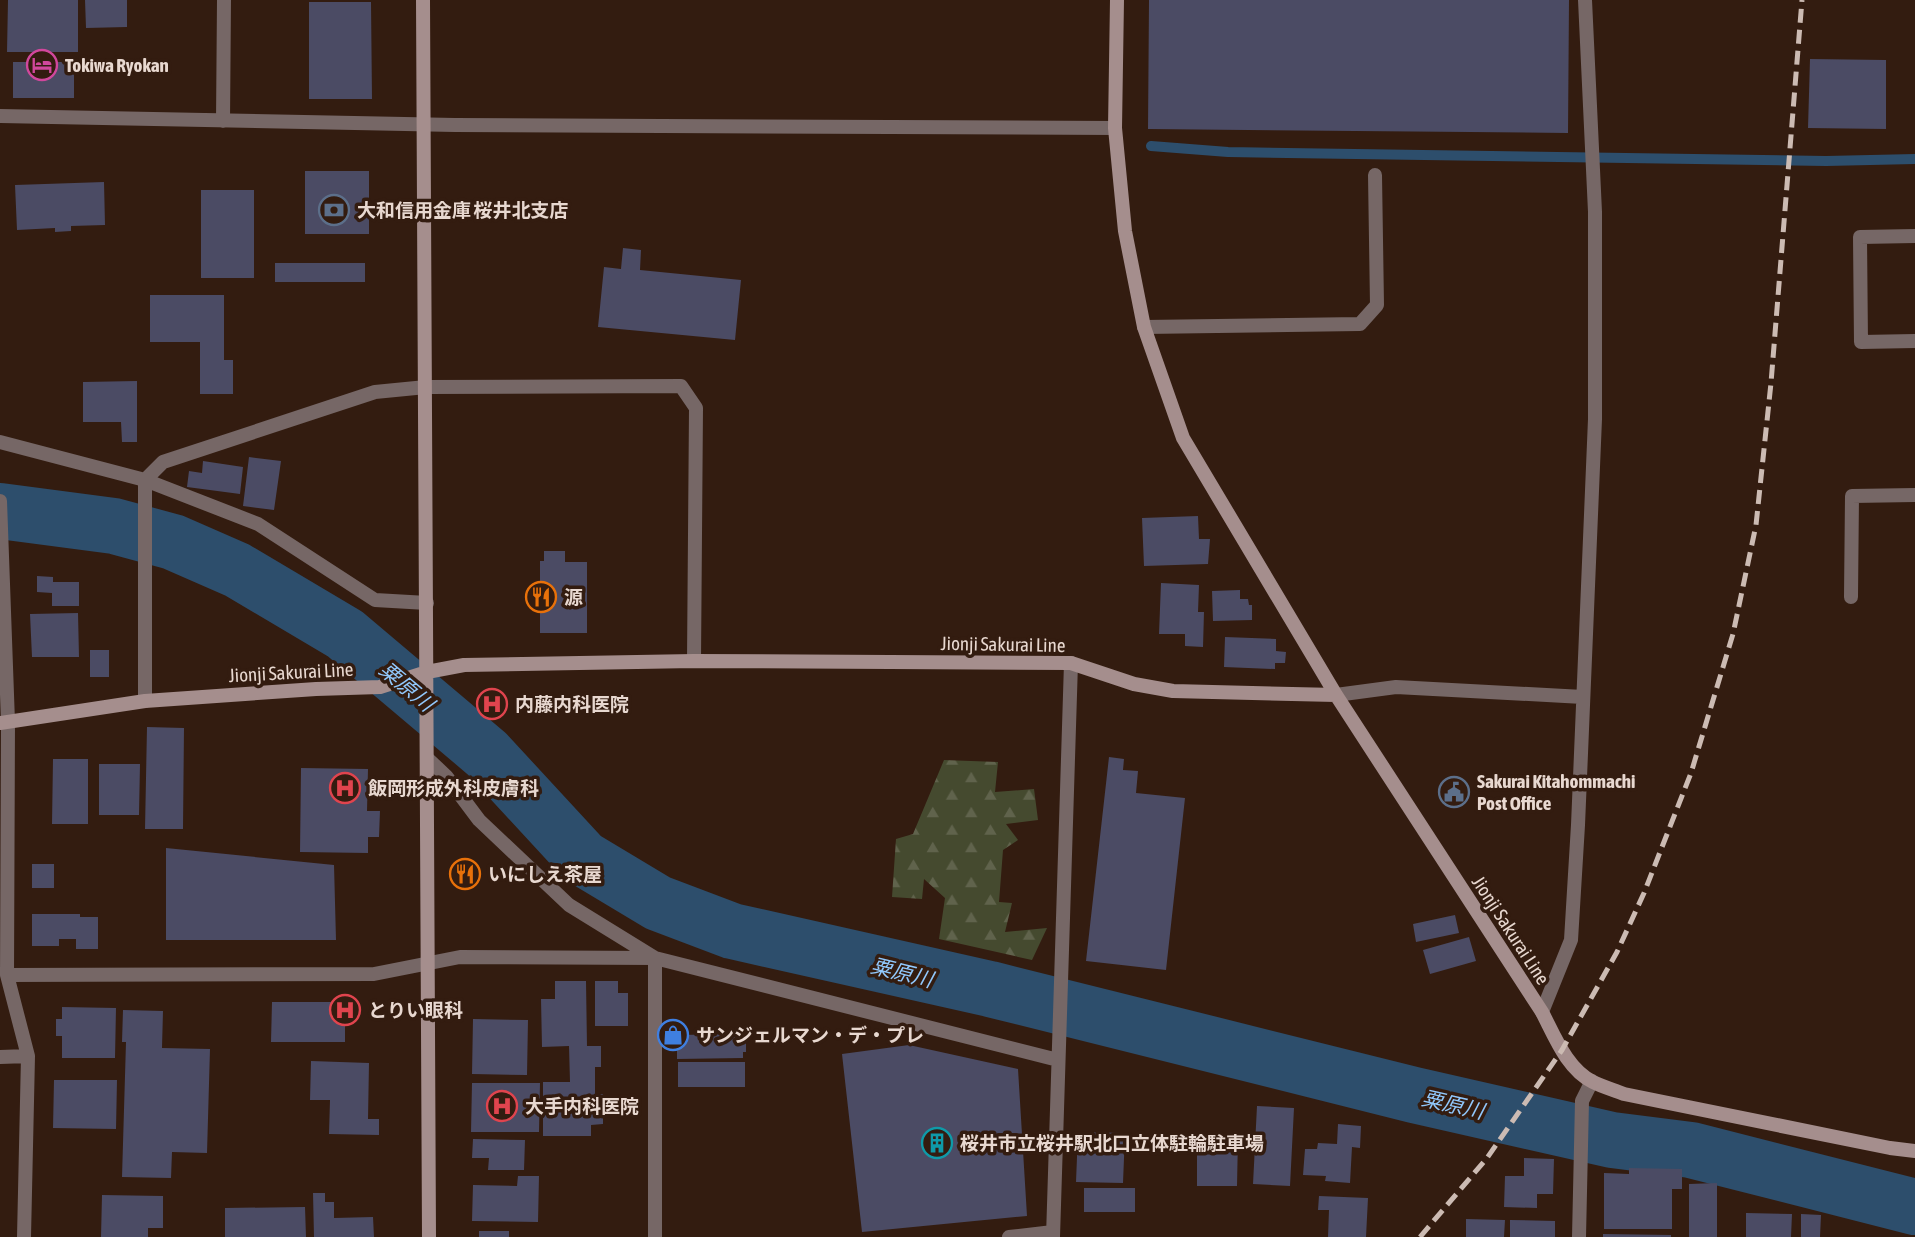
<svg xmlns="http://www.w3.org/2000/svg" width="1915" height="1237" viewBox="0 0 1915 1237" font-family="'Asap Condensed','Noto Sans JP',sans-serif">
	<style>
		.forest { fill: url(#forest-firs) }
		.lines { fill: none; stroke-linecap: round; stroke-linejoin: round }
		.stream { stroke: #2d4e6c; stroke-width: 10 }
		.river { stroke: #2d4e6c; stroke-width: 56 }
		.building { fill: #4b4b64 }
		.street { stroke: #766766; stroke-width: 14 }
		.secondary { stroke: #a58e8d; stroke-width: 14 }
		.rail { stroke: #ccbbb3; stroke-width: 5; stroke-dasharray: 14 7; stroke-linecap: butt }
		.labels { text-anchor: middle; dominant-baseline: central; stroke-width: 7; stroke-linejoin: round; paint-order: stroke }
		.poi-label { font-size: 19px; font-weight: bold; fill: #e8d8d0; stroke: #331c10; text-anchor: start }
		.street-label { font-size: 19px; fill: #e8d8d0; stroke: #331c10 }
		.water-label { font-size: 21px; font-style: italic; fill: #91c8fc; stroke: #331c10 }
	</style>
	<defs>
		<pattern id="forest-firs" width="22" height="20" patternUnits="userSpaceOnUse" patternTransform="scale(1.75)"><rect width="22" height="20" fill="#454a2f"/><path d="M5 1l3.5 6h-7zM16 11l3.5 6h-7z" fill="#60634c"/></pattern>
	</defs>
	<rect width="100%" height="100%" fill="#331c10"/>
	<path class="forest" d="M944,760L998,762L995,792L1034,789L1038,820L1006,824L1018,840L1003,850L999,902L1012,903L1005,932L1047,928L1032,960L939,939L945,898L924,879L922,899L892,897L896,839L913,834Z"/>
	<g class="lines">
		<path class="stream" d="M1151,146L1228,152L1826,161L1915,159"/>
		<path class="river" d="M0,511L114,526L173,542L237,570L345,634L487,754L583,858L658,903L732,931L990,989L1414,1095L1612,1140L1691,1150L1915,1207"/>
	</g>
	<path class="building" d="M8,0H78V52H7Z
		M85,0H127V27L86,28Z
		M1149,0H1569L1568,133L1148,129Z
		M309,2H371L372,99H309Z
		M1810,59L1886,60V129L1808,128Z
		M13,62H74V98H13Z
		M305,171H369V234H305Z
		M104,182L105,225L71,226V231L55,232V228L17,230L15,185Z
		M201,190H254V278H201Z
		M623,248L641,250L640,270L741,280L735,340L598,327L604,267L621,269Z
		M275,263H365V282H275Z
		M150,295H224V360H233V394H200V342H150Z
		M137,381V442H122L121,422H83V382Z
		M249,457L281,461L274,510L243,506Z
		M203,461L243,467L240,494L187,487L189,471L202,473Z
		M1198,516L1199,539H1210L1208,564L1144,566L1142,518Z
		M544,551H565V562H587V633H540V561H544Z
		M37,576L53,577V582H79V606H52V593L37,592Z
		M1161,583L1199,585L1198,612H1204L1203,647L1185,646V634H1159Z
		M1240,590V599H1248L1249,605H1252V620L1213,621L1212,591Z
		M78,613L79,657H32L30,614Z
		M1225,637L1276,639V651L1286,652L1285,663H1275V669L1224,667Z
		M90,650H109V677H90Z
		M147,727L184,728L183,829H145Z
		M1109,757L1124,759L1123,770L1138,771L1136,793L1185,798L1166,970L1086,961Z
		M53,759H88V824H52Z
		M99,764H140L139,815H99Z
		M301,768L368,769L367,811H380L379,837H368V853L300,852Z
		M166,848L334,865L336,940H166Z
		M32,864H54V888H32Z
		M32,914H80V917H98V949H76V939H59V946H32Z
		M1455,915L1459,933L1416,942L1413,924Z
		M1469,937L1476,961L1430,974L1423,950Z
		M555,981H586L587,1046H601V1067H595V1094H603V1124L591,1125V1136H543V1082H570L569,1046L542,1047L541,999H555Z
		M595,981H618V993H628V1026H595Z
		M272,1002H345V1042H271Z
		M62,1007L116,1008L115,1058H62V1036H56V1019H62Z
		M123,1010L163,1011L162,1048L210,1049L207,1153L172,1152L171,1178L122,1177L126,1042H122Z
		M473,1019L528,1020L527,1075L472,1074Z
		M746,1034V1052H743V1058L677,1059V1035Z
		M909,1045L1018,1069L1027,1216L862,1232L842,1054Z
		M311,1061L369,1063L368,1119H379V1135L329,1134L330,1100H310Z
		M678,1062H745V1087H678Z
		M54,1080H117L116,1129L53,1128Z
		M472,1083H540L539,1132H471Z
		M1257,1106L1294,1108L1290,1186L1253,1184Z
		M1338,1124L1361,1126L1360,1148L1352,1147L1350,1183L1325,1181L1326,1176L1303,1175L1305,1149H1317L1318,1143L1337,1144Z
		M1078,1132L1125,1133L1123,1183L1076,1182Z
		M1197,1136L1238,1137L1237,1186H1197Z
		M473,1139L525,1140L524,1170H488L489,1158H472Z
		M1524,1158L1554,1159L1553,1194H1537V1208L1504,1207L1505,1176H1524Z
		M1629,1168L1682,1169V1189H1672V1229H1604V1173L1629,1174Z
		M518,1176H539L538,1222L472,1221L473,1185L517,1186Z
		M1717,1183V1237H1689V1184Z
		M1084,1188H1135V1212H1084Z
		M313,1193H325V1202H334V1218L373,1217L374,1237H314Z
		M102,1195L163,1196V1228H148V1237H101Z
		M1319,1196L1368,1198L1366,1237H1328L1329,1210H1318Z
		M305,1207L306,1237H225V1208Z
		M1746,1213L1792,1214L1791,1237H1746Z
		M1801,1214L1821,1215L1820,1237H1801Z
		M1466,1219L1505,1220L1504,1237H1466Z
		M1510,1220L1555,1221V1237H1510Z
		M479,1231H509V1237H479Z
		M1603,1234L1671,1235V1237H1603Z"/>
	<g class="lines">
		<path class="street" d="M0,116L455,125L1115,128
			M223,121L224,0
			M1915,236L1860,237L1861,342L1915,341
			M1144,327L1360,324L1377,305L1375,175
			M0,442L145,480L163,462L375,392L426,387L681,386L696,408L694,661
			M0,501L8,722L7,975L28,1056L24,1237
			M1851,597L1852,496L1915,495
			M1336,695L1396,687L1583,697
			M145,701V480L258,524L375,600L427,603
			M428,759L446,776L479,820L569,905L655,958V1237
			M7,975L374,974L460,957L655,958L1058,1060
			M1542,1012L1571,940L1578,825L1595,419V212L1585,0
			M0,1057L28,1056
			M1009,1237L1053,1232
			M1053,1237L1071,663
			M1579,1237L1582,1101L1592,1081"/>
		<path class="secondary" d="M423,0L429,1237
			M1117,0L1115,128L1125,231L1144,327L1183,438L1336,695L1542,1012C1555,1037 1567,1069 1593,1082C1603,1087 1614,1090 1624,1094L1890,1148L1915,1151
			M0,723L145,701L316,689L380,687L427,672L464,665L694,661L1071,663L1134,684L1173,691L1336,695"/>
		<path class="rail" d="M1420,1237L1487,1158L1562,1050L1617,952L1644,893L1691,773L1733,634L1756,525L1771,383L1802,0"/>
	</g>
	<defs>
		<g id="hotel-ring" transform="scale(1.575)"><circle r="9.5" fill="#331c10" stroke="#d1479c" stroke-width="1.5"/><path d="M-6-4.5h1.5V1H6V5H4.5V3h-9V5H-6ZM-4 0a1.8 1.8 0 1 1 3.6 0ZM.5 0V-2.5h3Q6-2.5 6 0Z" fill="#d1479c"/></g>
		<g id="bank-ring" transform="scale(1.575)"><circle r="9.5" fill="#331c10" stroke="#5c6f8a" stroke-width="1.5"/><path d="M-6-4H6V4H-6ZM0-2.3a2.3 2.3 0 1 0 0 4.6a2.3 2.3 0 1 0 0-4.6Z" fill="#5c6f8a"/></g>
		<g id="restaurant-ring" transform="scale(1.575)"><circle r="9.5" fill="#331c10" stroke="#e8710a" stroke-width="1.5"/><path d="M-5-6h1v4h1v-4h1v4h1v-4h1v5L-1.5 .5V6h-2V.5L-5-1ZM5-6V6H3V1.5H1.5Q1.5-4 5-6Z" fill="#e8710a"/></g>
		<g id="hospital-ring" transform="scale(1.575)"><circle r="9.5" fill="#331c10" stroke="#e0444e" stroke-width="1.5"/><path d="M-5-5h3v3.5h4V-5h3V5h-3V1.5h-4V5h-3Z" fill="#e0444e"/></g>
		<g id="civic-ring" transform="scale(1.575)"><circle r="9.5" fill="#331c10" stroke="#5c6f8a" stroke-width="1.5"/><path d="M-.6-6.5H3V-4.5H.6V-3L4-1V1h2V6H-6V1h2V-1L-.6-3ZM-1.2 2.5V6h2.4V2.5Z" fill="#5c6f8a"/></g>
		<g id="shop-ring" transform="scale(1.575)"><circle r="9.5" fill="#331c10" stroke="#3f7fe0" stroke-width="1.5"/><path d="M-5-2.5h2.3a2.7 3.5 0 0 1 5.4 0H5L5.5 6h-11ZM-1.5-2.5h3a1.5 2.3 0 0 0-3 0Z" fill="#3f7fe0"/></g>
		<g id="building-ring" transform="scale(1.575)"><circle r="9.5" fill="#331c10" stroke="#0f9aa8" stroke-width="1.5"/><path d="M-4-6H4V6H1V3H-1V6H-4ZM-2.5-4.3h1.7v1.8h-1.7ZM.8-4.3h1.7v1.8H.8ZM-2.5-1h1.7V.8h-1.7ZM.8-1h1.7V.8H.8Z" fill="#0f9aa8"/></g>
	</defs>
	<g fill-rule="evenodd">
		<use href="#hotel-ring" x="42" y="65"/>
		<use href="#bank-ring" x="334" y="210"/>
		<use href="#restaurant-ring" x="541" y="597"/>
		<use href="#hospital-ring" x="492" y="704"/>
		<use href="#hospital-ring" x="345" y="788"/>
		<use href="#civic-ring" x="1454" y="792"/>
		<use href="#restaurant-ring" x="465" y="874"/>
		<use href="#hospital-ring" x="345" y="1010"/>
		<use href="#shop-ring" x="673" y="1035"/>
		<use href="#hospital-ring" x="502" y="1106"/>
		<use href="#building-ring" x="937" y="1143"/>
	</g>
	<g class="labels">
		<g class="poi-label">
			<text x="65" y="65">Tokiwa Ryokan</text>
			<text x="357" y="210">大和信用金庫 桜井北支店</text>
			<text x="564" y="597">源</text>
			<text x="515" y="704">内藤内科医院</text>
			<text x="1477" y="781">Sakurai Kitahommachi<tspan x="1477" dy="22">Post Office</tspan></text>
			<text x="368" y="788">飯岡形成外科皮膚科</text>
			<text x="488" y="874">いにしえ茶屋</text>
			<text x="368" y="1010">とりい眼科</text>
			<text x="696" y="1035">サンジェルマン・デ・プレ</text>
			<text x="525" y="1106">大手内科医院</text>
			<text x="960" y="1143">桜井市立桜井駅北口立体駐輪駐車場</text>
		</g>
		<g class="street-label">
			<text transform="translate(1003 644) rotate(1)">Jionji Sakurai Line</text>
			<text transform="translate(291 672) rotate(-3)">Jionji Sakurai Line</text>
			<text transform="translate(1511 930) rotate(57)">Jionji Sakurai Line</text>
		</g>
		<g class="water-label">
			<text transform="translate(407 686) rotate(40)">粟原川</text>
			<text transform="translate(902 972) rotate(14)">粟原川</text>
			<text transform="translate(1453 1104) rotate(13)">粟原川</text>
		</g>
	</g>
</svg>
